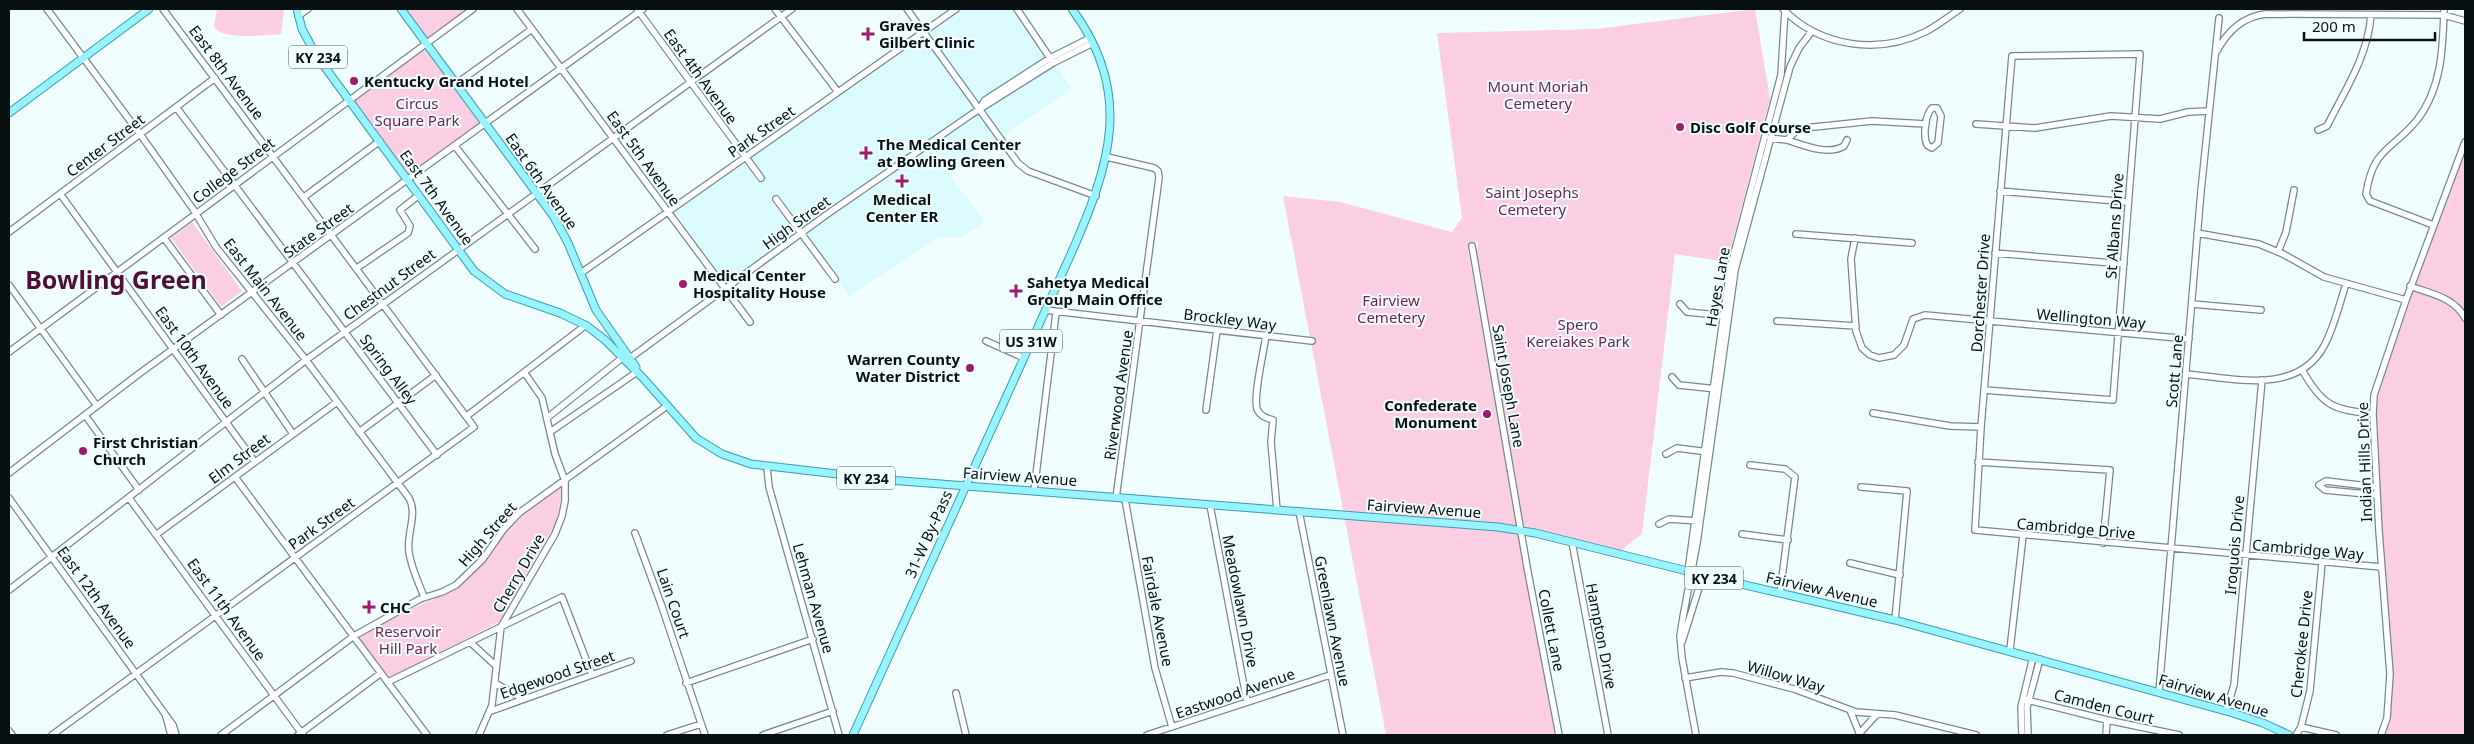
<svg xmlns="http://www.w3.org/2000/svg" width="2474" height="744" viewBox="0 0 2474 744" font-family="'Noto Sans',sans-serif">
	<style>
		.built { fill: #dafafe }
		.green { fill: #fccee3 }
		.lines { fill: none; stroke-linecap: round; stroke-linejoin: round }
		.minor-casing { stroke: #75898c; stroke-width: 8 }
		.major-casing { stroke: #399eaa; stroke-width: 9 }
		.minor { stroke: #fff; stroke-width: 5.5 }
		.major { stroke: #98f3fd; stroke-width: 7 }
		.poi-dot { fill: #9d1a6c; stroke: #f0fdff; stroke-width: 2 }
		.labels { text-anchor: middle; dominant-baseline: central; stroke-width: 4; stroke-linejoin: round; paint-order: stroke }
		.shield { fill: #f0fdff; stroke: #4e5758; stroke-width: 1 }
		.shield-label { font-size: 14px; font-weight: bold; fill: #091011 }
		.poi-label { font-size: 15px; font-weight: bold; fill: #091011; stroke: #f0fdff; text-anchor: start }
		.street-label { font-size: 15px; fill: #091011; stroke: #f0fdff }
		.park-label { font-size: 15px; fill: #731f50; stroke: #f0fdff }
		.town-label { font-size: 25px; font-weight: bold; fill: #4e1135; stroke: #f0fdff }
	</style>
	<rect width="100%" height="100%" fill="#f0fdff"/>
	<path class="built" d="M956,9H1018L1072,88L949,174L985,222L961,237H939L849,296L802,233L725,288L667,212Z"/>
	<path class="green" d="M217,9H284L281,34C267,35 220,41 214,26Z
		M401,9H474L426,44L486,124L408,180L349,100L426,43Z
		M1755,9L1770,99L1727,262L1675,254L1642,534L1626,546L1620,554L1521,530L1477,252L1478,241L1468,250L1556,735H1386L1283,196L1340,202L1452,232L1462,218L1437,33L1595,29Z
		M2465,144V735H2386L2390,674L2373,414L2376,386Z
		M192,222L242,291L221,307L171,238Z
		M560,487L563,489L556,523L499,622L389,678L360,640L361,636L393,617L452,591L485,561L510,525L526,510Z"/>
	<g class="lines">
		<g class="minor-casing">
			<path id="minor" d="M47,9L140,134L193,209L216,247L306,360L409,498C418,514 406,535 409,552C411,568 419,583 424,597
				M517,9L750,322
				M637,9L761,178
				M775,9L838,92
				M907,9L1018,163L1028,171L1096,196
				M1017,9L1052,61
				M1783,9C1820,47 1878,55 1925,32C1937,26 1948,17 1960,9
				M298,16L308,9
				M2217,51C2227,32 2243,17 2265,14L2444,15L2465,21
				M456,84L532,29
				M176,107L437,455
				M1932,108H1937L1941,116L1938,143L1932,148L1927,145C1923,136 1925,115 1932,108Z
				M979,109L985,100L1050,58L1090,38
				M1976,124L2035,128L2111,116L2160,119L2188,112L2208,111
				M2318,130L2327,126C2345,90 2368,56 2371,15
				M1770,138L1787,140L1796,131L1804,128L1872,121L1926,124
				M1787,140C1803,145 1828,156 1844,146L1847,140
				M455,146L535,249
				M1107,157L1154,168L1158,171L1159,178L1116,498
				M2000,191L2128,202
				M61,195L255,462
				M304,197L380,141
				M776,199L835,279
				M2433,225L2370,201L2366,194C2373,147 2393,150 2417,120C2442,88 2443,47 2444,9
				M9,232L215,78
				M2197,233L2259,244L2283,254L2324,277L2406,300
				M1796,234L1912,243
				M164,238L221,315
				M1855,238L1851,259L1856,331L1862,348L1870,355L1879,358L1894,355L1904,345L1913,319L1925,315L2189,339
				M1472,246L1527,567L1559,735
				M2278,252L2286,232L2294,190
				M1995,253L2124,264
				M357,268L408,233L410,226L400,210L419,195
				M581,273L956,9
				M9,285L97,406
				M2410,286C2431,294 2454,297 2465,318
				M1680,304L1687,312L1727,316
				M2192,304L2261,310
				M1045,310L1312,341
				M1777,321L1856,326
				M1266,335C1264,351 1253,396 1257,409C1260,416 1266,418 1273,420L1271,442L1277,510
				M986,341L1024,358
				M9,352L473,9
				M630,358L826,215L972,114L1053,63L1093,43
				M242,359L293,434
				M2302,370C2324,407 2332,409 2373,414
				M2186,374C2232,378 2297,396 2324,346C2334,328 2339,305 2346,284
				M1672,377L1679,385L1717,389
				M1984,390L2113,400L2140,54L2012,56L1981,427L1975,530L2381,567
				M1206,410L1217,330
				M1873,413L1950,426L1981,427
				M85,415L139,490
				M468,415L586,325
				M547,418L622,358
				M359,432L436,375
				M550,432L637,372
				M1666,454L1677,448L1708,452
				M1978,462L2110,470L2103,543
				M1750,465L1785,469L1795,477L1780,593
				M767,467L769,487L839,735
				M9,473L140,373L643,9
				M235,477L427,735
				M1861,487L1907,491L1895,620
				M2376,487L2326,481L2319,485L2325,490L2377,495
				M1034,491L1056,313
				M9,498L173,725L176,735
				M129,498L303,735
				M1125,499L1155,668L1172,727
				M1210,505L1247,702
				M1299,511L1343,735
				M1659,524L1669,519L1698,521
				M635,533L661,604L705,735
				M157,534L337,402
				M1742,534L1788,540
				M1572,542L1608,735
				M1850,563L1900,575
				M1688,571L1730,269L1781,75L1785,10
				M9,590L306,360L792,9
				M470,642L495,665
				M1682,642L1703,575
				M2010,650L2023,536
				M1685,678L1721,672L1733,673L1794,689L1856,712L1895,715L1976,735
				M388,682L562,597L592,675
				M495,683L523,699
				M686,683L813,639
				M2159,692L2201,191L2219,18
				M956,693L966,735
				M2023,699L2107,720L2179,735
				M1850,710L1860,735
				M491,711L631,661
				M2226,711L2234,685L2262,380
				M166,717L171,735
				M2301,727L2310,691L2322,563
				M9,731L12,735
				M1859,734L1877,714
				M52,735L474,427L163,9
				M221,735L354,636L420,599L442,592L456,585L483,559L503,530L519,513L667,406
				M298,735L381,673
				M479,735L492,705L501,627L555,534L562,516L565,501V481L555,454L542,398L524,372
				M667,735L701,724
				M763,735L833,711
				M1147,735L1330,675
				M1696,735L1682,658L1680,636L1683,617L1697,543L1735,270L1790,67L1799,48L1812,31
				M2022,735L2021,707L2033,657
				M2028,735L2027,707L2040,659
				M2106,735L2107,720
				M2296,735L2301,727L2336,735
				M2381,735L2387,718L2390,674L2379,531L2373,414L2374,395L2406,300L2465,142"/>
		</g>
		<g class="major-casing">
			<path id="major" d="M297,9L302,29L316,55L474,271L505,294L560,313L587,326L605,340L643,378L696,438L722,454L751,464L889,480L1498,527L1535,533L1715,578L1895,620L2233,713L2263,723L2289,735
				M401,9L554,217L568,243L596,310L636,367
				M9,113L149,9
				M853,735L1071,254C1109,167 1135,94 1072,9"/>
		</g>
		<use href="#minor" class="minor"/>
		<use href="#major" class="major"/>
	</g>
	<g class="poi-dot">
		<path d="M865.5 26.5h5v5h5v5h-5v5h-5v-5h-5v-5h5z"/>
		<circle cx="354" cy="81" r="5"/>
		<circle cx="1680" cy="127" r="5"/>
		<path d="M863.5 145.5h5v5h5v5h-5v5h-5v-5h-5v-5h5z"/>
		<path d="M899.5 173.5h5v5h5v5h-5v5h-5v-5h-5v-5h5z"/>
		<circle cx="683" cy="284" r="5"/>
		<path d="M1013.5 283.5h5v5h5v5h-5v5h-5v-5h-5v-5h5z"/>
		<circle cx="970" cy="368" r="5"/>
		<circle cx="1487" cy="414" r="5"/>
		<circle cx="83" cy="451" r="5"/>
		<path d="M366.5 599.5h5v5h5v5h-5v5h-5v-5h-5v-5h5z"/>
	</g>
	<g class="labels">
		<g class="shield">
			<rect x="289" y="45.5" width="58" height="23" rx="4"/>
			<rect x="1000" y="329.5" width="62" height="23" rx="4"/>
			<rect x="837" y="466.5" width="58" height="23" rx="4"/>
			<rect x="1685" y="566.5" width="58" height="23" rx="4"/>
		</g>
		<g class="shield-label">
			<text x="318" y="57">KY 234</text>
			<text x="1031" y="341">US 31W</text>
			<text x="866" y="478">KY 234</text>
			<text x="1714" y="578">KY 234</text>
		</g>
		<g class="poi-label">
			<text x="879" y="25">Graves<tspan x="879" dy="17">Gilbert Clinic</tspan></text>
			<text x="364" y="81">Kentucky Grand Hotel</text>
			<text x="1690" y="127">Disc Golf Course</text>
			<text x="877" y="144">The Medical Center<tspan x="877" dy="17">at Bowling Green</tspan></text>
			<text x="902" y="199" text-anchor="middle">Medical<tspan x="902" dy="17">Center ER</tspan></text>
			<text x="693" y="275">Medical Center<tspan x="693" dy="17">Hospitality House</tspan></text>
			<text x="1027" y="282">Sahetya Medical<tspan x="1027" dy="17">Group Main Office</tspan></text>
			<text x="960" y="359" text-anchor="end">Warren County<tspan x="960" dy="17">Water District</tspan></text>
			<text x="1477" y="405" text-anchor="end">Confederate<tspan x="1477" dy="17">Monument</tspan></text>
			<text x="93" y="442">First Christian<tspan x="93" dy="17">Church</tspan></text>
			<text x="380" y="607">CHC</text>
		</g>
		<g class="street-label">
			<text transform="translate(227 72) rotate(53)">East 8th Avenue</text>
			<text transform="translate(701 76) rotate(54)">East 4th Avenue</text>
			<text transform="translate(761 131) rotate(-35)">Park Street</text>
			<text transform="translate(105 145) rotate(-37)">Center Street</text>
			<text transform="translate(644 158) rotate(54)">East 5th Avenue</text>
			<text transform="translate(233 170) rotate(-37)">College Street</text>
			<text transform="translate(542 181) rotate(55)">East 6th Avenue</text>
			<text transform="translate(437 197) rotate(54)">East 7th Avenue</text>
			<text transform="translate(796 222) rotate(-36)">High Street</text>
			<text transform="translate(2114 226) rotate(-86)">St Albans Drive</text>
			<text transform="translate(318 230) rotate(-36)">State Street</text>
			<text transform="translate(389 284) rotate(-36)">Chestnut Street</text>
			<text transform="translate(1717 287) rotate(-80)">Hayes Lane</text>
			<text transform="translate(266 289) rotate(52)">East Main Avenue</text>
			<text transform="translate(1980 293) rotate(-86)">Dorchester Drive</text>
			<text transform="translate(2091 318) rotate(5)">Wellington Way</text>
			<text transform="translate(1230 319) rotate(7)">Brockley Way</text>
			<text transform="translate(195 357) rotate(54)">East 10th Avenue</text>
			<text transform="translate(389 369) rotate(53)">Spring Alley</text>
			<text transform="translate(2174 371) rotate(-85)">Scott Lane</text>
			<text transform="translate(1509 386) rotate(80)">Saint Joseph Lane</text>
			<text transform="translate(1118 395) rotate(-82)">Riverwood Avenue</text>
			<text transform="translate(239 458) rotate(-37)">Elm Street</text>
			<text transform="translate(2364 462) rotate(-92)">Indian Hills Drive</text>
			<text transform="translate(1020 476) rotate(4)">Fairview Avenue</text>
			<text transform="translate(1424 508) rotate(4)">Fairview Avenue</text>
			<text transform="translate(321 523) rotate(-36)">Park Street</text>
			<text transform="translate(2076 528) rotate(5)">Cambridge Drive</text>
			<text transform="translate(487 534) rotate(-49)">High Street</text>
			<text transform="translate(928 534) rotate(-66)">31-W By-Pass</text>
			<text transform="translate(2234 545) rotate(-85)">Iroquois Drive</text>
			<text transform="translate(2308 549) rotate(5)">Cambridge Way</text>
			<text transform="translate(518 573) rotate(-60)">Cherry Drive</text>
			<text transform="translate(1822 589) rotate(13)">Fairview Avenue</text>
			<text transform="translate(97 597) rotate(54)">East 12th Avenue</text>
			<text transform="translate(814 598) rotate(74)">Lehman Avenue</text>
			<text transform="translate(1241 601) rotate(79)">Meadowlawn Drive</text>
			<text transform="translate(674 603) rotate(71)">Lain Court</text>
			<text transform="translate(227 609) rotate(54)">East 11th Avenue</text>
			<text transform="translate(1158 611) rotate(79)">Fairdale Avenue</text>
			<text transform="translate(1333 621) rotate(79)">Greenlawn Avenue</text>
			<text transform="translate(1552 630) rotate(79)">Collett Lane</text>
			<text transform="translate(1602 636) rotate(79)">Hampton Drive</text>
			<text transform="translate(2301 644) rotate(-84)">Cherokee Drive</text>
			<text transform="translate(557 674) rotate(-19)">Edgewood Street</text>
			<text transform="translate(1786 676) rotate(16)">Willow Way</text>
			<text transform="translate(1235 693) rotate(-19)">Eastwood Avenue</text>
			<text transform="translate(2214 695) rotate(17)">Fairview Avenue</text>
			<text transform="translate(2104 706) rotate(14)">Camden Court</text>
		</g>
		<g class="park-label">
			<text x="1538" y="86">Mount Moriah<tspan x="1538" dy="17">Cemetery</tspan></text>
			<text x="417" y="103">Circus<tspan x="417" dy="17">Square Park</tspan></text>
			<text x="1532" y="192">Saint Josephs<tspan x="1532" dy="17">Cemetery</tspan></text>
			<text x="1391" y="300">Fairview<tspan x="1391" dy="17">Cemetery</tspan></text>
			<text x="1578" y="324">Spero<tspan x="1578" dy="17">Kereiakes Park</tspan></text>
			<text x="408" y="631">Reservoir<tspan x="408" dy="17">Hill Park</tspan></text>
		</g>
		<g class="town-label">
			<text x="116" y="279">Bowling Green</text>
		</g>
	</g>
	<rect width="2474" height="744" fill="none" stroke="#091011" stroke-width="20"/>
	<path d="M2304 32v8h131v-8" fill="none" stroke="#091011" stroke-width="2.5"/>
	<text x="2312" y="32" font-size="15" fill="#091011" stroke="#f0fdff" stroke-width="4" paint-order="stroke">200 m</text>
</svg>
